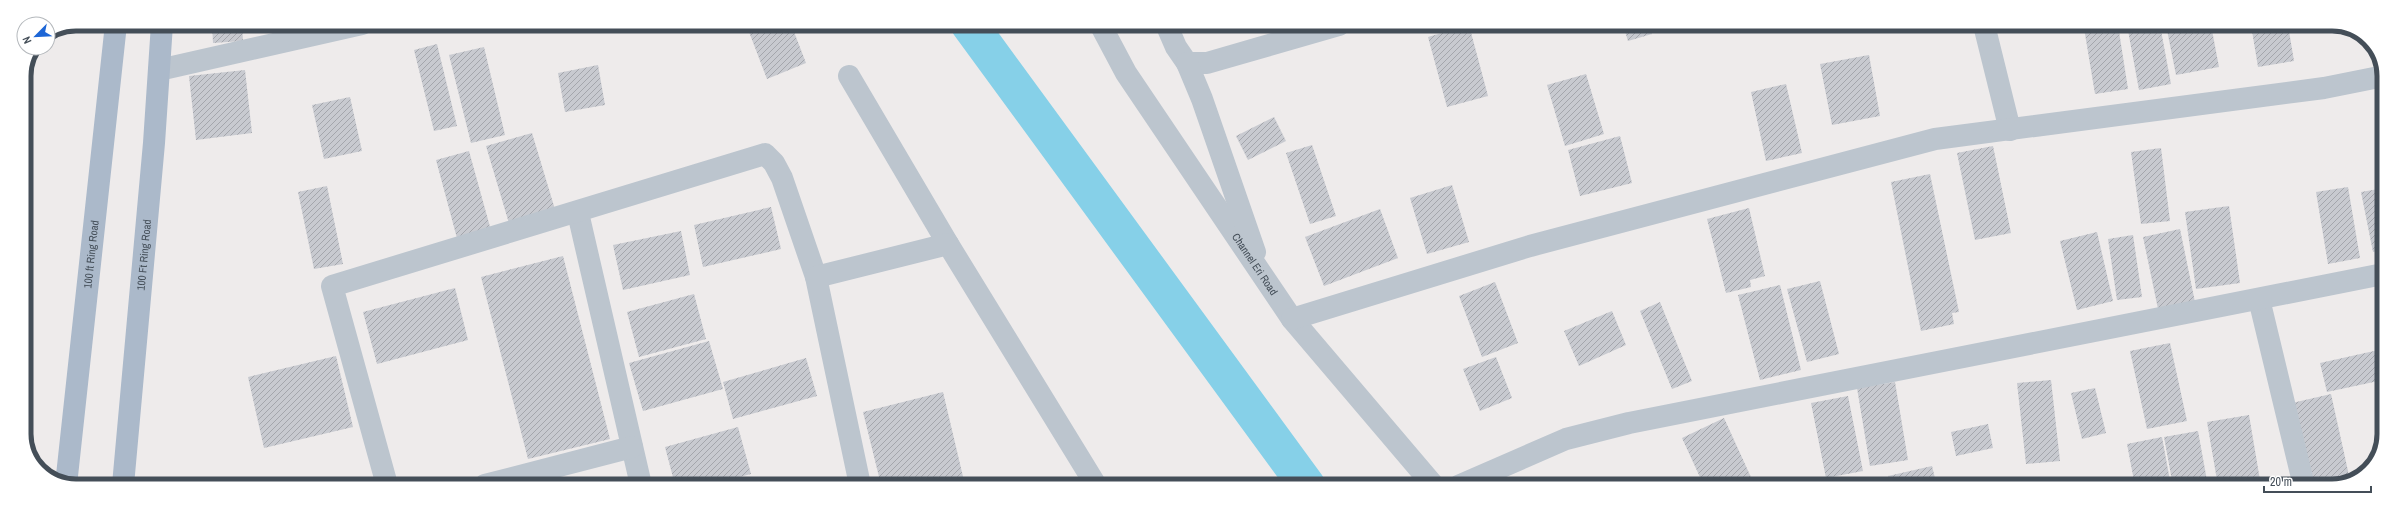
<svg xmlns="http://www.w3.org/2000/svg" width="2408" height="510" viewBox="0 0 2408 510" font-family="'Archivo Narrow',sans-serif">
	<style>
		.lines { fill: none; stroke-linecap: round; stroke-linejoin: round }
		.canal { stroke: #86d0e8; stroke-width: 37 }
		.building { fill: url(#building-hatch) }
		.minor { stroke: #bcc5ce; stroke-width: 22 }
		.primary { stroke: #abb9ca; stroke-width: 22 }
		.labels { text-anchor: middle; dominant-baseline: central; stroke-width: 3.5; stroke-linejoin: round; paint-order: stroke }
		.street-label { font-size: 11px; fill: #444e58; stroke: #fff }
		.rim { fill: none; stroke: #444e58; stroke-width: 5 }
	</style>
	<defs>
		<pattern id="building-hatch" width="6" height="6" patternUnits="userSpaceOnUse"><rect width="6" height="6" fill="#c8cad0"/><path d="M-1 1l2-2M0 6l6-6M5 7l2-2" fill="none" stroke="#a4a6ac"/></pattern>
	</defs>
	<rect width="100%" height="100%" fill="#eeebeb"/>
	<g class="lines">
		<path class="canal" d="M969,24L1307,486"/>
	</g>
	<path class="building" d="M212,24H242L243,41L213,43Z
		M746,24H791L806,63L767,79Z
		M1469,25L1488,96L1447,107L1428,37Z
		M1623,25H1650L1652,34L1628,41Z
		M2107,25H2118L2128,89L2095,94L2084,28Z
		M2127,25H2160L2171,84L2139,90Z
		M2166,25H2211L2219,67L2176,75Z
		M2251,25H2288L2294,61L2258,67Z
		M437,44L457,126L434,131L414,50Z
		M484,47L505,135L471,143L449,55Z
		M1869,55L1880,116L1832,125L1820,64Z
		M598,65L605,105L565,112L558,73Z
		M245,70L252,133L196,140L189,76Z
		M1586,74L1604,134L1565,146L1547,85Z
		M1786,84L1802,153L1766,161L1751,92Z
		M350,97L362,151L324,159L312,105Z
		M1274,117L1286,141L1248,160L1236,136Z
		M532,133L557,216L511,230L486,146Z
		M1620,136L1632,183L1580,196L1568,150Z
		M1312,145L1336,216L1310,224L1286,153Z
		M1993,146L2011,233L1975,240L1957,153Z
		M2161,148L2170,221L2141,224L2131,152Z
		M469,151L492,234L458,242L436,160Z
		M1930,174L1959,312L1952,313L1954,324L1921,331L1891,182Z
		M1452,185L1469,242L1427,254L1410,198Z
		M327,186L343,264L314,269L298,192Z
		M2348,187L2360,258L2328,264L2316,192Z
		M2384,188L2383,250L2373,252L2361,192Z
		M2229,206L2240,283L2196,289L2185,212Z
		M771,207L781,249L703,267L694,225Z
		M1749,208L1765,276L1750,280L1751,287L1726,293L1707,219Z
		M1380,209L1398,258L1324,286L1305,237Z
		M2180,229L2195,302L2158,309L2143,237Z
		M681,231L690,275L623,290L613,245Z
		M2097,232L2113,301L2077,310L2060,241Z
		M2133,235L2142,297L2117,300L2108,239Z
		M563,256L610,439L528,459L481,277Z
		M1820,281L1839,354L1807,362L1787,289Z
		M1495,282L1518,343L1482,357L1459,296Z
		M1780,285L1801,370L1760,380L1738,295Z
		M455,288L468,340L377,364L363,312Z
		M694,294L706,339L639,357L627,312Z
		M1660,302L1692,381L1672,389L1640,311Z
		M1612,311L1626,345L1579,366L1564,331Z
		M709,341L723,389L643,411L629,363Z
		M2170,343L2187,421L2147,429L2130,351Z
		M2383,349V380L2327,392L2320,363Z
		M336,356L353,427L264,448L248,377Z
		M1496,357L1512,398L1480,411L1463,369Z
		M806,358L817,396L733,419L723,382Z
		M2051,380L2060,461L2026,464L2017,383Z
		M1895,382L1908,460L1870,466L1857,388Z
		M2095,388L2106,433L2082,439L2071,393Z
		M943,392L965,485H881L863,412Z
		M2331,394L2350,480L2327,486H2310L2292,403Z
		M1848,396L1863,471L1826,478L1811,403Z
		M2249,415L2261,486H2218L2207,422Z
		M1724,418L1755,486H1704L1682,438Z
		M1988,424L1993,448L1956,456L1951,432Z
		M738,427L751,474L708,485H675L665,447Z
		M2198,431L2208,486H2173L2164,437Z
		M2162,437L2171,486H2135L2127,444Z
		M1932,466L1937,486H1890L1888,476Z"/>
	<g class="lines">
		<g class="minor">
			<path id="s1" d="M1100,24L1126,73L1292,319L1434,486"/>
			<path d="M1166,24L1176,47L1187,63H1207L1339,25"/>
			<path d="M1984,25L2010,130"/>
			<path d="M1187,63L1202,99L1255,252"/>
			<path d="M159,70L362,24"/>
			<path d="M849,76L948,244"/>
			<path d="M578,213L641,485"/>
			<path d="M2259,299L2304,486"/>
			<path d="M1292,319L1530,246L1935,139L2324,88L2384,76"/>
			<path d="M387,485L332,286L765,154L774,163L782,178L816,277"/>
			<path d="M485,485L632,447"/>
			<path d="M860,485L816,277L948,244L1094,482V485"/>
			<path d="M1458,486L1566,439L1629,423L2383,274"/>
		</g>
		<g class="primary">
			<path id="s2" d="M66,485L116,24"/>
			<path id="s3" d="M123,485L154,143L162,24"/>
		</g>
	</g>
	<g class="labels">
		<g class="street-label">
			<text stroke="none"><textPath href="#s2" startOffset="232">100 ft Ring Road</textPath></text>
			<text stroke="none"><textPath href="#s3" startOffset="231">100 Ft Ring Road</textPath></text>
			<text stroke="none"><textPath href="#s1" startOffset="286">Channel Eri Road</textPath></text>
		</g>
	</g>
	<path d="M0 0H2408V510H0ZM76 31H2332A45 45 0 0 1 2377 76V434A45 45 0 0 1 2332 479H76A45 45 0 0 1 31 434V76A45 45 0 0 1 76 31Z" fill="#fff" fill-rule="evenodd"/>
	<path class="rim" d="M76 31H2332A45 45 0 0 1 2377 76V434A45 45 0 0 1 2332 479H76A45 45 0 0 1 31 434V76A45 45 0 0 1 76 31Z"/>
	<g transform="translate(36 36) rotate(246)"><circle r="19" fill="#ffffff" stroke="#b4b8bc"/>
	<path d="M0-3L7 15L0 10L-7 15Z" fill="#1d66d6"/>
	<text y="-6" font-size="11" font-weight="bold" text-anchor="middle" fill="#444e58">N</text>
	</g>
	<path d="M2264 486v6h107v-6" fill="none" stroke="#444e58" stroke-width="2"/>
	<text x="2270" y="486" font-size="12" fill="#444e58" stroke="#ffffff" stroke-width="3" paint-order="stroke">20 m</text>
</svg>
